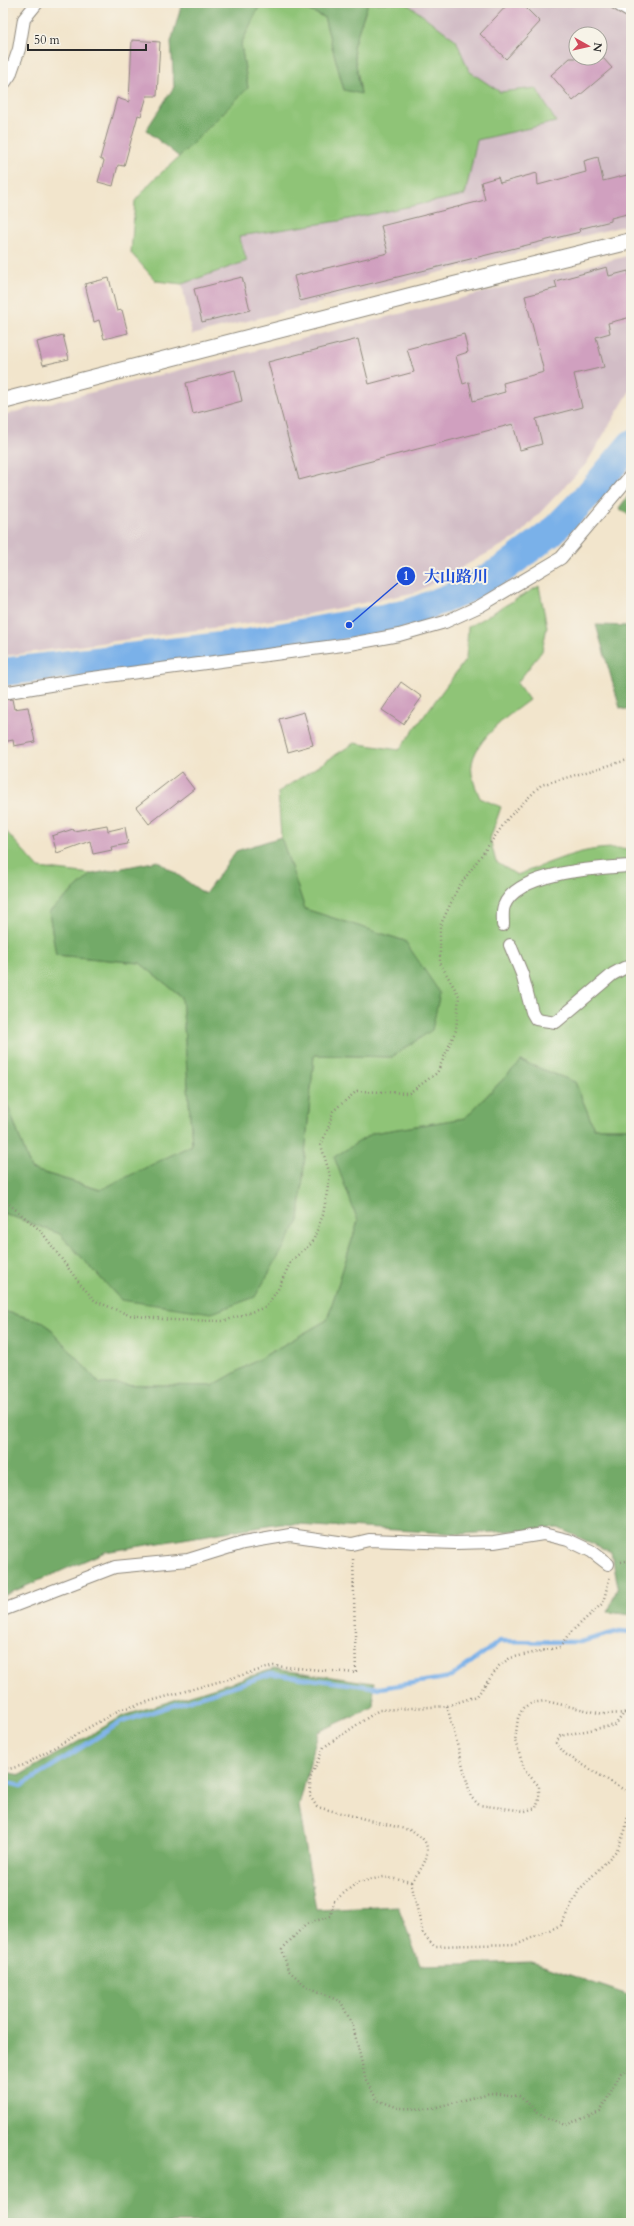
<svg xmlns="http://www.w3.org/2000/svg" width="634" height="2226" viewBox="0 0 634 2226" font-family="Cardo,'Noto Serif JP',serif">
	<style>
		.industrial { fill: #d2bdc6; fill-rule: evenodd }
		.green { fill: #8fc477; stroke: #5d7851 }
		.forest { fill: #73aa68; stroke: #4f6a4a }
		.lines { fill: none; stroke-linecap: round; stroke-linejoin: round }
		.stream { stroke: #7ab1e9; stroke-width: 4.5 }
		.river { stroke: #7ab1e9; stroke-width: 28 }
		.building { fill: #d0a0bf }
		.service-casing { stroke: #8e887c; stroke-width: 8 }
		.minor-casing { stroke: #8e887c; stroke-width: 14 }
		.tertiary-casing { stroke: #8e887c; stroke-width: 18 }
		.path { stroke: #8e887c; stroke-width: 2.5; stroke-dasharray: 1 3; stroke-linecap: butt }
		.service { stroke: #fff; stroke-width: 6 }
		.minor { stroke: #fff; stroke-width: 12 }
		.tertiary { stroke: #fff; stroke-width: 16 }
		.leader { fill: none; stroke: #1d4ed8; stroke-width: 1.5 }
		.callout-dot { fill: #1d4ed8; stroke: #f7f3e8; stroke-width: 1.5 }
		.mark-label { font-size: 12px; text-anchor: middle; font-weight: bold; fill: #fff }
		.callout-label { font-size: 16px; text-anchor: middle; font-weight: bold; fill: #1d4ed8; stroke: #f7f3e8; stroke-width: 4; stroke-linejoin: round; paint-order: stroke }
	</style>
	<rect width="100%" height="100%" fill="#f7f3e8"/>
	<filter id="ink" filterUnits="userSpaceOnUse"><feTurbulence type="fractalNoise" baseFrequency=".025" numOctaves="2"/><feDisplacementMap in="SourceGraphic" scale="8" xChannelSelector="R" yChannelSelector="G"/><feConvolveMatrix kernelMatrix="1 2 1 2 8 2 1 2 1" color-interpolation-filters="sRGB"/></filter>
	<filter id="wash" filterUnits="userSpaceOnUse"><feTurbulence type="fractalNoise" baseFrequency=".012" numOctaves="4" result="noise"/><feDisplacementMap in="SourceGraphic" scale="16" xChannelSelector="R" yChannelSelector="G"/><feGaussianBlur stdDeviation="0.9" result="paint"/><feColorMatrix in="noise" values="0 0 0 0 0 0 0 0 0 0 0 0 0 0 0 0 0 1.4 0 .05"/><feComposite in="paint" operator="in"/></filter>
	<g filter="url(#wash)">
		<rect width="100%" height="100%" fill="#f2e5cc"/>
		<path class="industrial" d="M406,3H619L631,10V224L192,335L182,284L247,261L239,236L339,221L477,140L556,122L536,88L500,92L468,71L456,40ZM576,34H600V58H576Z
			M631,255V389L586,464L517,537L417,592L294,617L3,656V415Z"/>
		<path class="green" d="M261,3H291L324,17L344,90L361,93L353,47L368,3H406L456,40L469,71L500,92L536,88L556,122L477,140L465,195L339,221L239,236L247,261L182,284L156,281L131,253L135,201L152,181L179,157L248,88L241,44Z
			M539,586L547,627L542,651L517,683L529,700C509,715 467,744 472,774C473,782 477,790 480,798L501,807L490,839L496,862L517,875C558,860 586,844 631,849V1128H594L575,1082L521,1061L465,1118L373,1133L335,1157L358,1221L327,1320L212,1386L100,1384L44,1322L3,1311V1213L60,1234L121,1300L299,1221L314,1055L392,1057L405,941L305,909L281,837L278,792L354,743L399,750L466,659L468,627Z
			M3,828L39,868L92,874L49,912L56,955L140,963L182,997L192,1145L101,1190L31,1169L3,1092Z"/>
		<path class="forest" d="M182,3H261L241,44L248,88L179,157L146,130L174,87L171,42Z
			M291,3H368L353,47L361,94L344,90L324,17Z
			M631,492V517L619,508Z
			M596,625L631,626V711L620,708Z
			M281,837L305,909L405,941L440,993L432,1030L392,1057L314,1055L299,1221L255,1297L212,1313L121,1300L60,1234L3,1213V1092L31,1169L100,1190L192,1145L182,997L140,963L56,955L49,912L92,874L158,861L205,894L236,851Z
			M521,1061L575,1082L594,1128H631V1615L608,1612L618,1586L611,1552L558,1528L462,1534L280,1523L105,1552L3,1596V1311L44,1322L100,1384L212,1386L327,1320L358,1221L334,1157L373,1133L465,1118Z
			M274,1669L374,1683L373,1707L318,1732L299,1806L316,1910L398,1906L420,1965L532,1962L631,1996V2223H3V1771L20,1775L123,1716Z"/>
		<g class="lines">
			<path class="stream" d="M3,1781L21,1786L121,1722L271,1674L380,1688L451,1677L500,1641L580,1642L620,1631L631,1632"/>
			<path class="river" d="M3,672L247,643L409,613L460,593L503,569L551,533L588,495L631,444"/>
		</g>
		<g id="blocks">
			<path class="building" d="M509,3H521L540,22L506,59L480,34Z
				M132,40L160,42L157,96H147L141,116L138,115L124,166L118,165L113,186L98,182L104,161L100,159L117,98L129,102Z
				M570,58H603L612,68L573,101L551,75Z
				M598,157L603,181L631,174V213L611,218V221L579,229L580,232L300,301L294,276L388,253L381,226L485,200L481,182L498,177L500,183L537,173L538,185L586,172L584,161Z
				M607,267L609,276L628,271L631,283V317L608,323L610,333L596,337L604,367L574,374L582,407L536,419L542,444L520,450L513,424L299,480L268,362L358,339L369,384L414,372L407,349L464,334L468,352L456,356L463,384L469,382L473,401L505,392L503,383L544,372L525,296L557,288L555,281Z
				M242,277L250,310L202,322L194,289Z
				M109,278L117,311L122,310L128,333L104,339L99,320L94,322L85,284Z
				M63,335L69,359L43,365L37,342Z
				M235,370L242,401L193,414L186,383Z
				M401,682L422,697L403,724L382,710Z
				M12,699L14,709L28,707L35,742L14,746L13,740L3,742V700Z
				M304,712L313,745L288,752L279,719Z
				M181,772L194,789L149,824L136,807Z
				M107,825L108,831L125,827L128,844L111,847L112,850L93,854L90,841L57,853L52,836L73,829L74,831Z"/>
		</g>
	</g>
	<g filter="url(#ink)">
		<use href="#blocks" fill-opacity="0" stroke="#8e887c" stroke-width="1"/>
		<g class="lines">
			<g class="service-casing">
				<path id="service" d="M610,3L631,16"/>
			</g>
			<g class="minor-casing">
				<path id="minor" d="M3,85L10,75L19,49L24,19L37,3
					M3,693L85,679L350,644L399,635L445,622L480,606L561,558L631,475
					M503,925C503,919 502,911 504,906C517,871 600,868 631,866
					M510,945L522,974L532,1012L536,1019L556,1022L613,974L624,968L631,967
					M3,1610L115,1567L188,1560L243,1543L290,1535L352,1544L369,1540L455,1543L494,1542L543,1534L568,1540L591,1551L608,1564"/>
			</g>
			<g class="tertiary-casing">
				<path id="tertiary" d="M3,401L418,294L631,241"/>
			</g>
			<path class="path" d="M3,1199L41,1231L77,1280L95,1301L129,1315L171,1320L224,1321L266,1307L278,1289L291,1261L312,1243L323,1215L330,1175L321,1145L329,1126L333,1111L357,1091L409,1093L437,1073L456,1030L459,996L440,963V926L458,888L509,817L541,785L631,759
				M621,1562L631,1560
				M447,1706L471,1797L479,1805L525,1811L536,1808L539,1798V1786L525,1771L515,1741L518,1718L523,1708L531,1703L545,1701L603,1714L631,1713
				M625,1712L615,1725L560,1736L556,1743L565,1754L631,1794
				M3,1767L9,1769L24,1765L119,1710L274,1666L356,1673L353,1557
				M411,1882L384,1877L358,1882L334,1901L331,1916L306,1924L282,1949L288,1970L305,1985L341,2002L353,2026L366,2081L377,2100L399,2108L429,2109L490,2093L519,2096L543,2116L565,2125L600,2112L621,2073L631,2069
				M411,1882C420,1871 432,1856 425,1842C423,1838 416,1834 413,1831L317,1807L310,1796V1779L324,1747L379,1710L447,1706L477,1696L499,1666L510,1658L560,1647L571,1632L603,1603L610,1576
				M411,1882L423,1934L434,1946L518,1944L561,1925L579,1890L617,1850L625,1831L631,1799"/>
			<use href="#service" class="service"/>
			<use href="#minor" class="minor"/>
			<use href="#tertiary" class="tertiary"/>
		</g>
	</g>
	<path class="leader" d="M349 625L406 576"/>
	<g class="callout-dot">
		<circle cx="349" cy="625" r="4"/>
		<circle cx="406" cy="576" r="10"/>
	</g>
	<g class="mark-label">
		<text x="406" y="580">1</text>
	</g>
	<g class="callout-label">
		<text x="456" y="582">大山路川</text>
	</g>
	<rect width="634" height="2226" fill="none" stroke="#f7f3e8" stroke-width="16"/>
	<g transform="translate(588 46) rotate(98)"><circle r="19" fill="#f7f3e8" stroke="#a5a39c"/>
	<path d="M0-3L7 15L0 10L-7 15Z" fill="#d1495b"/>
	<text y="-6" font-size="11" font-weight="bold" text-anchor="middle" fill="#2b2b2b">N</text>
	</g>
	<path d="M28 44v6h118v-6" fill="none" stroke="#2b2b2b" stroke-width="2"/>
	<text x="34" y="44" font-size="12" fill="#2b2b2b" stroke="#f7f3e8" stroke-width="3" paint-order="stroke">50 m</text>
</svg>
